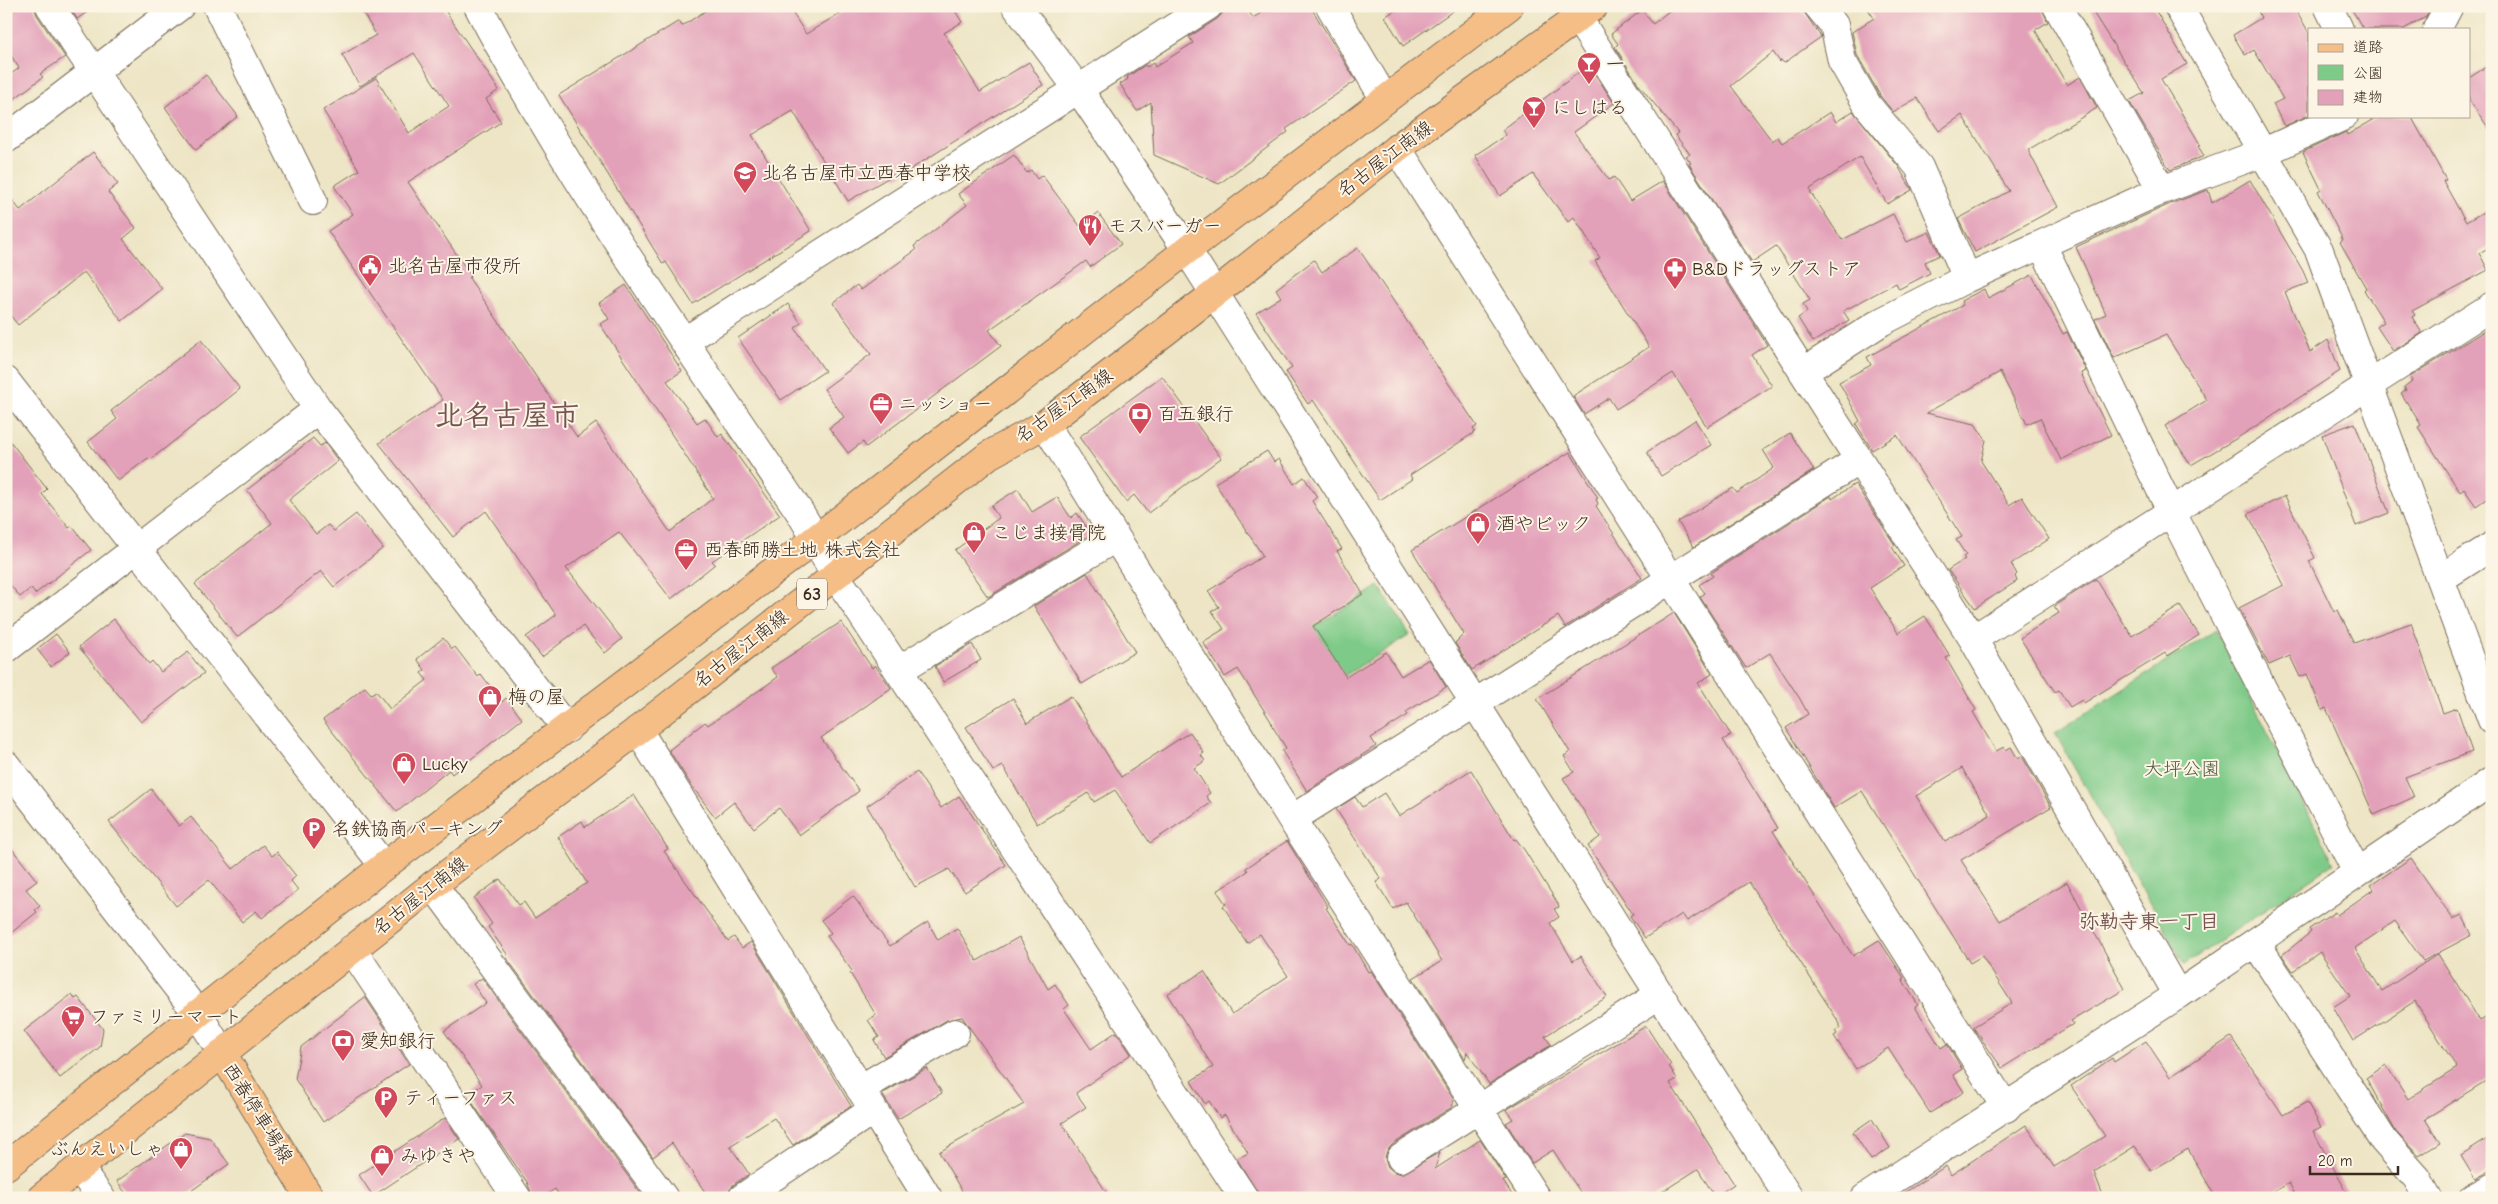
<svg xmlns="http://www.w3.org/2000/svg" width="2498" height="1204" viewBox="0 0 2498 1204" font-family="'Comic Neue','Klee One',sans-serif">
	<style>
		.green { fill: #7eca88; stroke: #5c7a53 }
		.building { fill: #e3a1b9; fill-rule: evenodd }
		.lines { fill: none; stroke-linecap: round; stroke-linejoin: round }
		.minor-casing { stroke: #796b58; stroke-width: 30 }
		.major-casing { stroke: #796b58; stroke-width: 30 }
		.minor { stroke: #fff; stroke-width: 28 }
		.major { stroke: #f6be87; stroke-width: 28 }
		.labels { text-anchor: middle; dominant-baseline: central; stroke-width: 4; stroke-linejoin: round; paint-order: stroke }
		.shield { fill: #fcf5e5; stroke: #75675a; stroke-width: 1 }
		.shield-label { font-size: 18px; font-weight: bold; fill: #3b2a1e }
		.poi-label { font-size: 19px; fill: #3b2a1e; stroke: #fcf5e5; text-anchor: start }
		.street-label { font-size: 19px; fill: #3b2a1e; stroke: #fcf5e5 }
		.park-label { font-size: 19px; fill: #4f5a3e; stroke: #fcf5e5 }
		.neighbourhood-label { font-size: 20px; font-weight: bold; fill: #765454; stroke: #fcf5e5 }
		.town-label { font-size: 29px; font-weight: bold; fill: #765454; stroke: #fcf5e5 }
	</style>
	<rect width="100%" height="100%" fill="#fcf5e5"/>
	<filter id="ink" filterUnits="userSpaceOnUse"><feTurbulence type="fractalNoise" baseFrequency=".02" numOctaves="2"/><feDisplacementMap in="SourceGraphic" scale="10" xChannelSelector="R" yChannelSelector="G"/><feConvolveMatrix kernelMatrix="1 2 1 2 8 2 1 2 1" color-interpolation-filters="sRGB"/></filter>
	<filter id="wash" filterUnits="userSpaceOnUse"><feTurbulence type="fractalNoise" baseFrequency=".0096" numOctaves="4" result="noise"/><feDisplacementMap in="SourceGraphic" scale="20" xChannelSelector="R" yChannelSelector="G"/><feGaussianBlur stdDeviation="1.12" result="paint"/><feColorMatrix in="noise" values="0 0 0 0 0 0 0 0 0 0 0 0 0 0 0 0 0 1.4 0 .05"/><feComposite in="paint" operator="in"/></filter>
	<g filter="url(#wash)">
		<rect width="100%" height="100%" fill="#ede5c5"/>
		<path class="green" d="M1379,586L1410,635L1336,681L1306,632Z
			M2216,630L2334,863L2184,965L2055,733Z"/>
		<g id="blocks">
			<path class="building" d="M6,6H34L37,15L65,57L40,74L43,77L6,105V78L19,68L6,48Z
				M69,6H96L77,19Z
				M359,6H442L499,90L486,99L501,122L408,182L471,276L469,278L577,437L596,423L670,532L713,498L600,324L609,319L599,303L626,285L682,371L667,381L697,423L705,418L718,437L722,434L780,515L712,561L715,564L671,599L619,532L566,568L622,639L605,653L583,626L542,657L526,637L556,615L486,511L453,537L379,443L443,400L328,231L353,214L334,186L359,170L323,110L376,78L409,133L449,106L414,53L360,86L342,55L376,35Z
				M713,6H788L806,34L850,7L854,12L865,6H952L962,22L944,33L980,92L1029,62L1043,85L897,178L895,174L848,201L793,111L752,135L811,231L693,304L666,262L663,264L559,95L679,21L682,26Z
				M1223,6H1245L1253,18L1272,6H1310L1356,81L1286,129L1288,132L1219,184L1154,155L1151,102L1137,111L1120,84L1128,79L1127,77L1145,65L1147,67L1153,63L1155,67L1193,43L1189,37L1217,19L1222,14Z
				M1401,6H1460L1403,46L1385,17Z
				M1675,6H1800L1821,37L1784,63L1781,60L1780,62L1773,52L1731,86L1772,141L1778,137L1782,143L1830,112L1836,122L1853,111L1898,166L1912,190L1887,204L1860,157L1810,189L1811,193L1842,240L1893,214L1907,242L1929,232L1940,255L1925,262L1930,273L1899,289L1896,283L1843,311L1849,320L1813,342L1798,318L1807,312L1803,304L1810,300L1776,246L1752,262L1689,164L1691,163L1686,156L1690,154L1675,135L1678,133L1639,85L1615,47L1618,44L1611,34L1642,10L1653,24Z
				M1866,6H2041L2048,22L2035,30L2067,85L2080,77L2097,108L2028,150L2058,207L1975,252L1958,219L2009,191L1962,115L1939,131L1917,98L1893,112L1881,97L1857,55L1852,32L1874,18Z
				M2089,6H2153L2187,64L2161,79L2200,144L2198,146L2204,156L2170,170L2129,101L2144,93Z
				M2256,6H2294L2309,33V115L2284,126L2273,104L2283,99L2254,50L2245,55L2233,35L2261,18Z
				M2350,6H2431L2426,17L2404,29H2363Z
				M2492,63V133L2469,100V78Z
				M1589,65L1614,103L1574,132L1609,180L1614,177L1630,201L1663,181L1767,345L1752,355L1772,386L1707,427L1673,373L1616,409L1609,398L1584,414L1573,396L1649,347L1595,261L1600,258L1574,217L1568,222L1533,174L1500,196L1475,155L1506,135L1502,130Z
				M206,75L238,116L196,150L165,107Z
				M2380,116H2411L2446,180L2443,181L2466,222L2492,207V246L2479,253L2488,270L2412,311L2415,315L2412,317L2422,333L2393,351L2377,327L2384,322L2364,290L2366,288L2340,242L2343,240L2318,191L2321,189L2303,152L2346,132L2347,135Z
				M93,152L118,184L108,192L136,228L123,239L162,289L122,321L84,272L18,325L6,310V192L20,210Z
				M1014,155L1027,173L1031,170L1037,179L1042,175L1080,226L1098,213L1121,244L1090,267L1086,261L989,330L1001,346L866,447L863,442L848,453L829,428L844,417L824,389L871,354L833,303L857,285L861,290L916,250L914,246L967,205L958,194Z
				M2250,180L2303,271L2308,283L2285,292L2310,352L2328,340L2340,371L2239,437L2191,465L2165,426L2207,400L2166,335L2114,358L2095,319L2106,314L2076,247L2170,204L2208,190L2212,203Z
				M1358,248L1477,426L1473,429L1475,432L1410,475L1412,479L1380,500L1313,400L1308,404L1286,372L1292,368L1256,313L1281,297L1276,289L1314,260L1322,272Z
				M2032,275L2063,334L2067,332L2086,371L2081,373L2089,391L2111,435L2061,460L2040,418L2027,424L2000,372L1926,413L1975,424L1986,440L1981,461L2009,505L2022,497L2049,539L2011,564L2017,574L2015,576L2017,581L1975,608L1948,570L1965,559L1963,557L1966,555L1956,540L1962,537L1897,435L1872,450L1856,424L1860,421L1839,382L1871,365L1867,357L1963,305L1961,301L1984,289L1988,298Z
				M788,304L801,323L795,328L825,371L781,400L738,338Z
				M2492,326V495L2476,506L2464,489L2460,492L2418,427L2421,425L2401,393L2406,390L2404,387L2412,381L2410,377Z
				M201,340L240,389L150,460L148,458L118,481L88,442L117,419L111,411Z
				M1162,376L1221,458L1148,513L1134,495L1126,502L1079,437Z
				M1695,420L1711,445L1661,476L1647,452Z
				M2355,423L2389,513L2356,526L2322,435Z
				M1790,433L1814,470L1694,547L1678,522L1733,488L1737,493L1774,468L1763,450Z
				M6,436L47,489L42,494L69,528L72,526L91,550L35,594L31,588L20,597L6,580Z
				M313,438L320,446L325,443L338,461L289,500L316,534L328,525L334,531L356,514L383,548L334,587L321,571L237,637L195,584L272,523L247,490Z
				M1267,451L1274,462L1279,459L1294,484L1304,477L1317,497L1312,501L1342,549L1337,551L1363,594L1313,626L1346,677L1386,652L1401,676L1429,659L1446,687L1406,712L1408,715L1371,738L1376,746L1307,791L1282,751L1286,748L1271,724L1272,723L1238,669L1225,677L1203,642L1224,629L1212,611L1219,607L1208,591L1263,556L1215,483Z
				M1570,452L1598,498L1596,499L1598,504L1596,506L1642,578L1565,627L1558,616L1472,670L1455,643L1464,634L1412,550Z
				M1855,484L1895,545L1892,547L1904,566L1870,588L1898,633L1925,616L1950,656L1946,658L1976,710L1973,712L1996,751L2004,747L2006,750L2011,747L2018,759L2022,756L2051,807L1961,860L2000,921L2067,882L2125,989L2071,1021L2073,1024L2002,1068L1973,1027L2012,1003L1982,956L1970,963L1862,791L1834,808L1786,728L1808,714L1800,699L1770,653L1746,668L1700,597L1705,593L1699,585L1713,576L1711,573L1831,496L1832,499ZM1962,768L1990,815L1945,842L1916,796Z
				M1018,489L1032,512L1057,497L1071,518L1077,513L1091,534L988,597L955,550L999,518L991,506Z
				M2285,496L2315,558L2309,561L2334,612L2338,610L2354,643L2411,623L2443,713L2457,708L2472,752L2405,777L2414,797L2374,815L2326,708L2322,710L2307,674L2300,677L2290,656L2269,665L2239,608L2284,585L2248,514Z
				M1087,573L1135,652L1082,684L1034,606Z
				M2096,579L2132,636L2180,606L2199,635L2167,656L2165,653L2084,703L2082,700L2070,707L2059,690L2055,692L2020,638L2059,613L2054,606Z
				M1674,613L1712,674L1698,683L1731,735L1723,740L1778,828L1773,831L1853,956L1879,940L1904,978L1902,979L1918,1005L1915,1007L1941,1048L1947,1044L1962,1069L1953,1075L1964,1092L1930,1113L1888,1048L1856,1069L1834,1036L1837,1034L1835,1031L1840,1028V1024L1749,882L1687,921L1682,914L1645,938L1630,916L1633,914L1588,846L1600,837L1563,778L1574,772L1564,756L1570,752L1537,699Z
				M114,619L149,664L152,661L161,672L188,652L204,673L141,722L79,647Z
				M841,622L872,668L875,665L891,688L821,738L859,791L799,835L779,808L754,828L734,802L715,817L691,785L669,750L705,722L708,725L764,687L778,677L771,668Z
				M56,634L70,652L51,667L37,649Z
				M443,638L452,649L455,647L478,677L481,674L502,702L506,698L522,719L452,774L449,770L397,812L323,720L365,687L371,694L376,691L390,709L427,680L421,673L425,670L417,659Z
				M972,644L981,660L943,682L935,666Z
				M1071,696L1121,777L1190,732L1204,753L1201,755L1205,761L1194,768L1210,793L1206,796L1211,803L1150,843L1115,790L1094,802L1088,793L1037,824L1003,766L993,771L966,727L1013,698L1027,723Z
				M1471,770L1514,840L1516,839L1525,851L1558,904L1559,907L1554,909L1559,917L1550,923L1573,961L1581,956L1607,997L1545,1036L1551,1045L1489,1084L1467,1052L1465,1059L1413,978L1442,961L1406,902L1393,909L1376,882L1381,879L1336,809L1355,797L1362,807L1384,793L1399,816Z
				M917,772L941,808L959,796L1006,865L965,892L949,869L915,887L867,806Z
				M151,789L179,826L191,817L233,869L263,845L272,856L277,852L296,876L291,881L298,890L262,918L256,911L242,922L209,880L176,906L109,822Z
				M634,795L668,849L664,851L728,941L734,937L742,948L751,942L851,1106L793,1145L774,1118L730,1146L749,1174L733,1185L727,1198H709L672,1143L653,1157L508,960L507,954L488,927L492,924L474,898L500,879L519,905L524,902L535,918L587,883L558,837L582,821L585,827Z
				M6,841L37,881L26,889L40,906L35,910L37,912L6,937Z
				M1287,841L1328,907L1326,908L1350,945L1352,944L1368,972L1371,971L1454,1100L1452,1107L1392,1145L1387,1151L1385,1158L1388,1167L1394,1172L1402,1174L1440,1152L1435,1169L1480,1140L1506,1180L1503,1181L1514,1198H1261L1237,1159L1248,1153L1225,1115L1220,1118L1209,1101L1205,1104L1191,1081L1213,1067L1167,994L1204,971L1232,1014L1288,976L1260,934L1247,943L1223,906L1226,904L1217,891L1248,871L1246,868Z
				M2411,858L2453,919L2462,915L2472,935L2423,961L2395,921L2355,948L2382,991L2438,954L2480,1021L2492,1014V1077L2425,1119L2440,1143L2419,1156L2396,1132L2366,1078L2386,1065L2408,1099L2457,1068L2415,1001L2353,1041L2333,1007L2350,996L2320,952L2293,971L2282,955L2311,932L2309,929L2335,912L2337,915L2374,889L2371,885Z
				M853,896L890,946L928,922L938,940L957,928L977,961L1019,937L1048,989L1055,984L1069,1005L1064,1009L1091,1049L1116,1032L1131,1054L1076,1093L1086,1107L1062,1123L1110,1198H966L939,1152L1024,1104L962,1017L947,1020L884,1057L874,1040L879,1037L868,1020L876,1015L850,973L852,971L827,936L831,933L821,920Z
				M482,978L644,1198H561L555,1189L542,1198H533L527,1182L471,1101L476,1098L472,1092L482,1085L444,1031L486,1003L473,984Z
				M72,994L75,999L78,997L103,1029L100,1047L60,1078L24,1031Z
				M365,997L409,1064L323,1122L295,1079L301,1047Z
				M1646,1026L1671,1065L1669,1066L1677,1079L1670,1083L1734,1184L1715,1197L1698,1169L1652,1198H1584L1553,1150L1532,1163L1506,1123L1513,1119L1506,1110Z
				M2231,1037L2283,1115L2307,1102L2321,1127L2313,1131L2350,1198H2297L2289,1183L2263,1198H2216L2188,1149L2151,1171L2135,1146L2094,1172L2104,1198H1896L1946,1166L1951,1175L2026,1125L2054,1167L2105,1136L2071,1086L2112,1058L2114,1062L2146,1041L2170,1077Z
				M927,1068L942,1093L898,1119L882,1094Z
				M445,1118L459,1139L373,1196L359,1175Z
				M1872,1119L1890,1148L1871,1160L1853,1132Z
				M185,1133L210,1138L229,1164L181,1198H129L117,1181Z
				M2492,1136V1170L2475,1179L2461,1156Z"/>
		</g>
	</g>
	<g filter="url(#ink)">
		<use href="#blocks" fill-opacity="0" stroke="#796b58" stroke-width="1"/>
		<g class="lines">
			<g class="minor-casing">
				<path id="minor" d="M50,6L318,409L567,729
					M217,6L313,201
					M478,6C571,183 688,346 799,511C817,539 829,569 849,595L1244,1198
					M1016,6L1079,90L1187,250L1789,1198
					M1330,6L1385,100
					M1818,6L1834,25L1842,61L1868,106L1919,167L1967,278
					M2057,6L2162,190
					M2178,6L2319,250L2492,720
					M2328,6L2339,29
					M1578,18L1973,639L2178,995
					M2437,29L2449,6
					M6,139L180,6
					M1397,148L2006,1108
					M2042,245L2171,511L2357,872
					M685,341L1208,6
					M1803,372L1881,322L1967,278L2162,190L2262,153L2344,116
					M6,381L384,866
					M1045,424L1296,826L1536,1198
					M2440,579L2492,546
					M1973,639L2492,306
					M6,649L318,409
					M899,670L1115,538
					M638,730L928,1198
					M6,765L198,1014L222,1053
					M1292,819C1480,698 1671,581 1859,460
					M433,885L664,1198
					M2256,943L2384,1141L2417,1178L2428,1198
					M352,949L517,1198
					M860,1089L955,1033
					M1401,1158L1659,995
					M80,1169L101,1198
					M742,1198L873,1110
					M1865,1198L2178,995L2492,781
					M2473,1198L2492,1188"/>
			</g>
			<g class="major-casing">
				<path id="major" d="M222,1053L310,1198
					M6,1166L384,866L817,538L1187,250L1509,6
					M41,1198L433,885L638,730L989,455L1045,424L1214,294L1397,148L1594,6"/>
			</g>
			<use href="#minor" class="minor"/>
			<use href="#major" class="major"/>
		</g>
	</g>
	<defs>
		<g id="bar-pin" transform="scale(1.25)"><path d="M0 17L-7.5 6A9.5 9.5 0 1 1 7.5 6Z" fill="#d1495b" stroke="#fcf5e5"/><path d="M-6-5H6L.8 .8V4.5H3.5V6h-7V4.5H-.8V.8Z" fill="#fff"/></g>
		<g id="school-pin" transform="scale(1.25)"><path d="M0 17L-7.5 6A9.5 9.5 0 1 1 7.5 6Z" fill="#d1495b" stroke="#fcf5e5"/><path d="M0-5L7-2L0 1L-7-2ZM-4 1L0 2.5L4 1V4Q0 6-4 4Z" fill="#fff"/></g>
		<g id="restaurant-pin" transform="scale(1.25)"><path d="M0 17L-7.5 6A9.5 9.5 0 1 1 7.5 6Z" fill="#d1495b" stroke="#fcf5e5"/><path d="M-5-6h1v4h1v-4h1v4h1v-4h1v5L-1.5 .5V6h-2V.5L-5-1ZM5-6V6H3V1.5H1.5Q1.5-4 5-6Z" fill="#fff"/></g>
		<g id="civic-pin" transform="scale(1.25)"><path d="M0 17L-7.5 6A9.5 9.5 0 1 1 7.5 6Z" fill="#d1495b" stroke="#fcf5e5"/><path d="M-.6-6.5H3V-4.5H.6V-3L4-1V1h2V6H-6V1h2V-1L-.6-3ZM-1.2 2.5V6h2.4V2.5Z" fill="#fff"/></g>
		<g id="pharmacy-pin" transform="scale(1.25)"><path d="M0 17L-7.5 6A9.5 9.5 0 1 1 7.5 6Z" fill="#d1495b" stroke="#fcf5e5"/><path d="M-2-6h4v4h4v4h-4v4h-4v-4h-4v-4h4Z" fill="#fff"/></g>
		<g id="office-pin" transform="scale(1.25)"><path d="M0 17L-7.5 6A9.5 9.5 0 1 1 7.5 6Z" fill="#d1495b" stroke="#fcf5e5"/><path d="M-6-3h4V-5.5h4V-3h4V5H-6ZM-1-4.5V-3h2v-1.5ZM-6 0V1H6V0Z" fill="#fff"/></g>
		<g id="bank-pin" transform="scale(1.25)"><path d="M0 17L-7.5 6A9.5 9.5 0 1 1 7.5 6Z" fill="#d1495b" stroke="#fcf5e5"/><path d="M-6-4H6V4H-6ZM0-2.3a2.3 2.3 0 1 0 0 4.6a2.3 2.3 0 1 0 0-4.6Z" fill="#fff"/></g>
		<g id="shop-pin" transform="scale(1.25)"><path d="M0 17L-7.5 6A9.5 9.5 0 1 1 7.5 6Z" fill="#d1495b" stroke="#fcf5e5"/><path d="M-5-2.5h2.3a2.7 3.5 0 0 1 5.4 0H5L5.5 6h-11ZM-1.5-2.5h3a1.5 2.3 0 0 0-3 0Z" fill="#fff"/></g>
		<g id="parking-pin" transform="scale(1.25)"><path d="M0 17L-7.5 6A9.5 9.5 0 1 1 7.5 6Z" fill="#d1495b" stroke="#fcf5e5"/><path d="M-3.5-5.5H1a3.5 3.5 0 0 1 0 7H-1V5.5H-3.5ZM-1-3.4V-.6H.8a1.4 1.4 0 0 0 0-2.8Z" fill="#fff"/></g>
		<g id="supermarket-pin" transform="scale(1.25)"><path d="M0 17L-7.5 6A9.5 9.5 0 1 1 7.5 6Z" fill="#d1495b" stroke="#fcf5e5"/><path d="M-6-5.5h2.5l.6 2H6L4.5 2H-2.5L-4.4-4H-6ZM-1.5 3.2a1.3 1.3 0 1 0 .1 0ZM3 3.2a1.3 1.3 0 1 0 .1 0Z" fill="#fff"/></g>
	</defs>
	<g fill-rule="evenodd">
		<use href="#bar-pin" x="1589" y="64"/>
		<use href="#bar-pin" x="1534" y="108"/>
		<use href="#school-pin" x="745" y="173"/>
		<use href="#restaurant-pin" x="1090" y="226"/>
		<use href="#civic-pin" x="370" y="266"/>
		<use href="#pharmacy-pin" x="1675" y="269"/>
		<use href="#office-pin" x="881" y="404"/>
		<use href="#bank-pin" x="1140" y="414"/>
		<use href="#shop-pin" x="1478" y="524"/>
		<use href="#shop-pin" x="974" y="533"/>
		<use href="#office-pin" x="686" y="550"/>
		<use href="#shop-pin" x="490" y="697"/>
		<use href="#shop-pin" x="404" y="764"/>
		<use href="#parking-pin" x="314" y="829"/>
		<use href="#supermarket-pin" x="73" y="1017"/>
		<use href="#bank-pin" x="343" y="1041"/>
		<use href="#parking-pin" x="386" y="1098"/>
		<use href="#shop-pin" x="181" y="1149"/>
		<use href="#shop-pin" x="382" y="1156"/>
	</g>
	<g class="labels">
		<rect class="shield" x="797" y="578.5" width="30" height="31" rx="4"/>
		<g class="shield-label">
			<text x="812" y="594">63</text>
		</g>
		<g class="poi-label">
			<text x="1606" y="64">一</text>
			<text x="1552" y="108">にしはる</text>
			<text x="762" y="173">北名古屋市立西春中学校</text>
			<text x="1108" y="226">モスバーガー</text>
			<text x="388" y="266">北名古屋市役所</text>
			<text x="1692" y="269">B&amp;Dドラッグストア</text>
			<text x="898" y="404">ニッショー</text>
			<text x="1158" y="414">百五銀行</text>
			<text x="1496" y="524">酒やビック</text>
			<text x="992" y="533">こじま接骨院</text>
			<text x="704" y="550">西春師勝土地 株式会社</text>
			<text x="508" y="697">梅の屋</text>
			<text x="422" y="764">Lucky</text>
			<text x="332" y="829">名鉄協商パーキング</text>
			<text x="90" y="1017">ファミリーマート</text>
			<text x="360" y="1041">愛知銀行</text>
			<text x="404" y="1098">ティーファス</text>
			<text x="164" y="1149" text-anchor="end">ぶんえいしゃ</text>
			<text x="400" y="1156">みゆきや</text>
		</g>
		<g class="street-label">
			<text transform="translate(1385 159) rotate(-37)">名古屋江南線</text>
			<text transform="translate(1064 406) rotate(-35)">名古屋江南線</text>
			<text transform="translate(741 649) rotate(-38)">名古屋江南線</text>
			<text transform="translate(420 896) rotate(-38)">名古屋江南線</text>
			<text transform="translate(258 1113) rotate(58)">西春停車場線</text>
		</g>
		<g class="park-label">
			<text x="2182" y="769">大坪公園</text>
		</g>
		<g class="neighbourhood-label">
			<text x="2149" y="921">弥勒寺東一丁目</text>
		</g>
		<g class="town-label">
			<text x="507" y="415">北名古屋市</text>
		</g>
	</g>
	<rect width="2498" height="1204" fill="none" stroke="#fcf5e5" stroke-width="25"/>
	<rect x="2308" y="28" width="162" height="90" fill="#fcf5e5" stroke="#afa495"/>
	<rect x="2318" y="44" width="25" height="8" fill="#f6be87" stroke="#afa495"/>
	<text x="2353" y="52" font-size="15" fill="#3b2a1e">道路</text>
	<rect x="2318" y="65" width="25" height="15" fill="#7eca88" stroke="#afa495"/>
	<text x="2353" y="78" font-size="15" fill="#3b2a1e">公園</text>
	<rect x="2318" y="90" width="25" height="15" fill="#e3a1b9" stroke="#afa495"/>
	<text x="2353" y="102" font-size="15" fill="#3b2a1e">建物</text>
	<path d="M2310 1166v8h88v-8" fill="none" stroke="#3b2a1e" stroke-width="2.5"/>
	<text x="2318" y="1166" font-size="15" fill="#3b2a1e" stroke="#fcf5e5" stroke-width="4" paint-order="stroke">20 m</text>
</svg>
